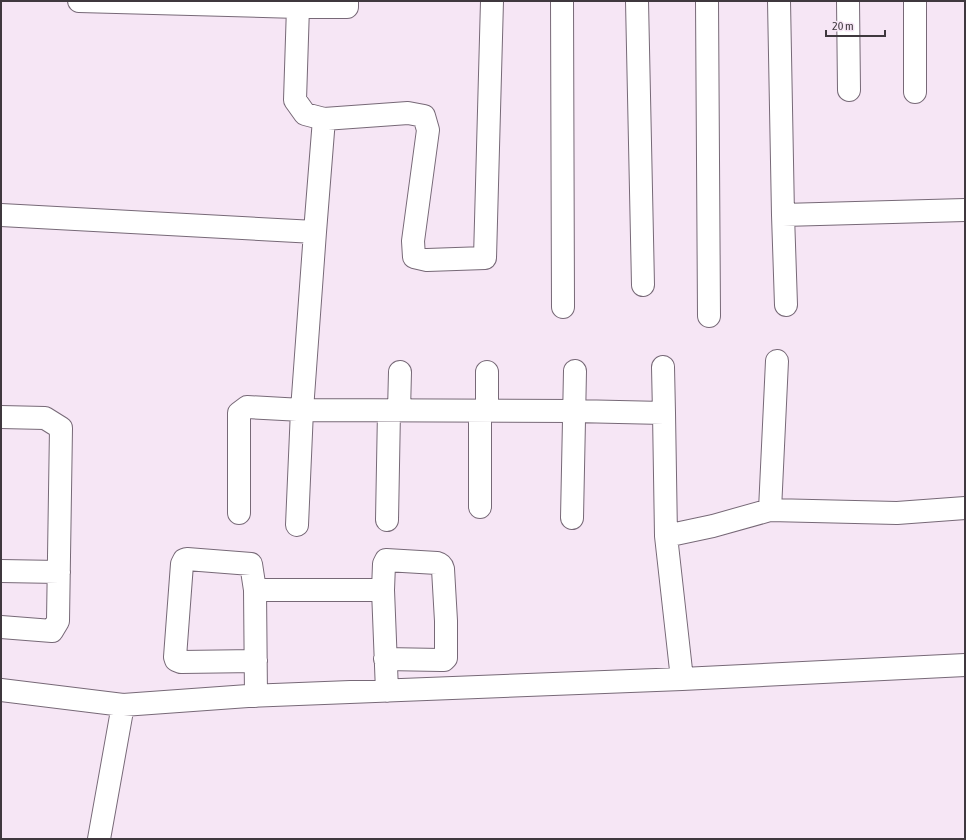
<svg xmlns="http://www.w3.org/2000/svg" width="966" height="840" viewBox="0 0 966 840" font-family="'Asap Condensed',sans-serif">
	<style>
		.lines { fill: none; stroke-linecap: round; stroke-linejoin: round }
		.minor-casing { stroke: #776977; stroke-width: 24 }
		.minor { stroke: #fff; stroke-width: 22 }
	</style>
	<rect width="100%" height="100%" fill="#f6e6f5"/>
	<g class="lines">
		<g class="minor-casing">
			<path id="minor" d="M79,1L298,7H347V1
				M562,1L563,307
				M637,1L643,285
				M707,1L709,316
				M779,1L783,215L786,305
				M848,1L849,90
				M915,92V1
				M324,119L408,113L424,116L428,130L413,241L414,257L427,260L485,258L492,1
				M1,215L315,232L324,119L305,114L295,100L298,7
				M783,215L965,210
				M315,232L302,410L574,411L664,413L666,536
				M663,367L664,413
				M487,372V411
				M399,411L400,372
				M480,411V507
				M1,417L45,418L61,428L58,621L52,631L1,627
				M770,510L777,361
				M239,513V413L247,407L302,410L297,525
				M572,518L575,371
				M387,520L389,411
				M1,571L59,572
				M255,590L251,564L187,559L184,560L182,564L175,657L176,660L181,662L256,661
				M383,590L384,564L386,560L437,563C441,564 442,565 443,569L446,621V658L444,660H441L385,659
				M682,679L965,665
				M1,690L123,705L99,839
				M256,696L255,590H383L387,691
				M123,705L248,696L682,679L666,536L713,526L770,510L897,513L965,508"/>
		</g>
		<use href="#minor" class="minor"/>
	</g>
	<rect width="966" height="840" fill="none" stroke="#3f383e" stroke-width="4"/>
	<path d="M826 30v6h59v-6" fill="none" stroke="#3f383e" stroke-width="2"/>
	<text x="832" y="30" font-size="12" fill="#3f383e" stroke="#f6e6f5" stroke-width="3" paint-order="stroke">20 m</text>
</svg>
